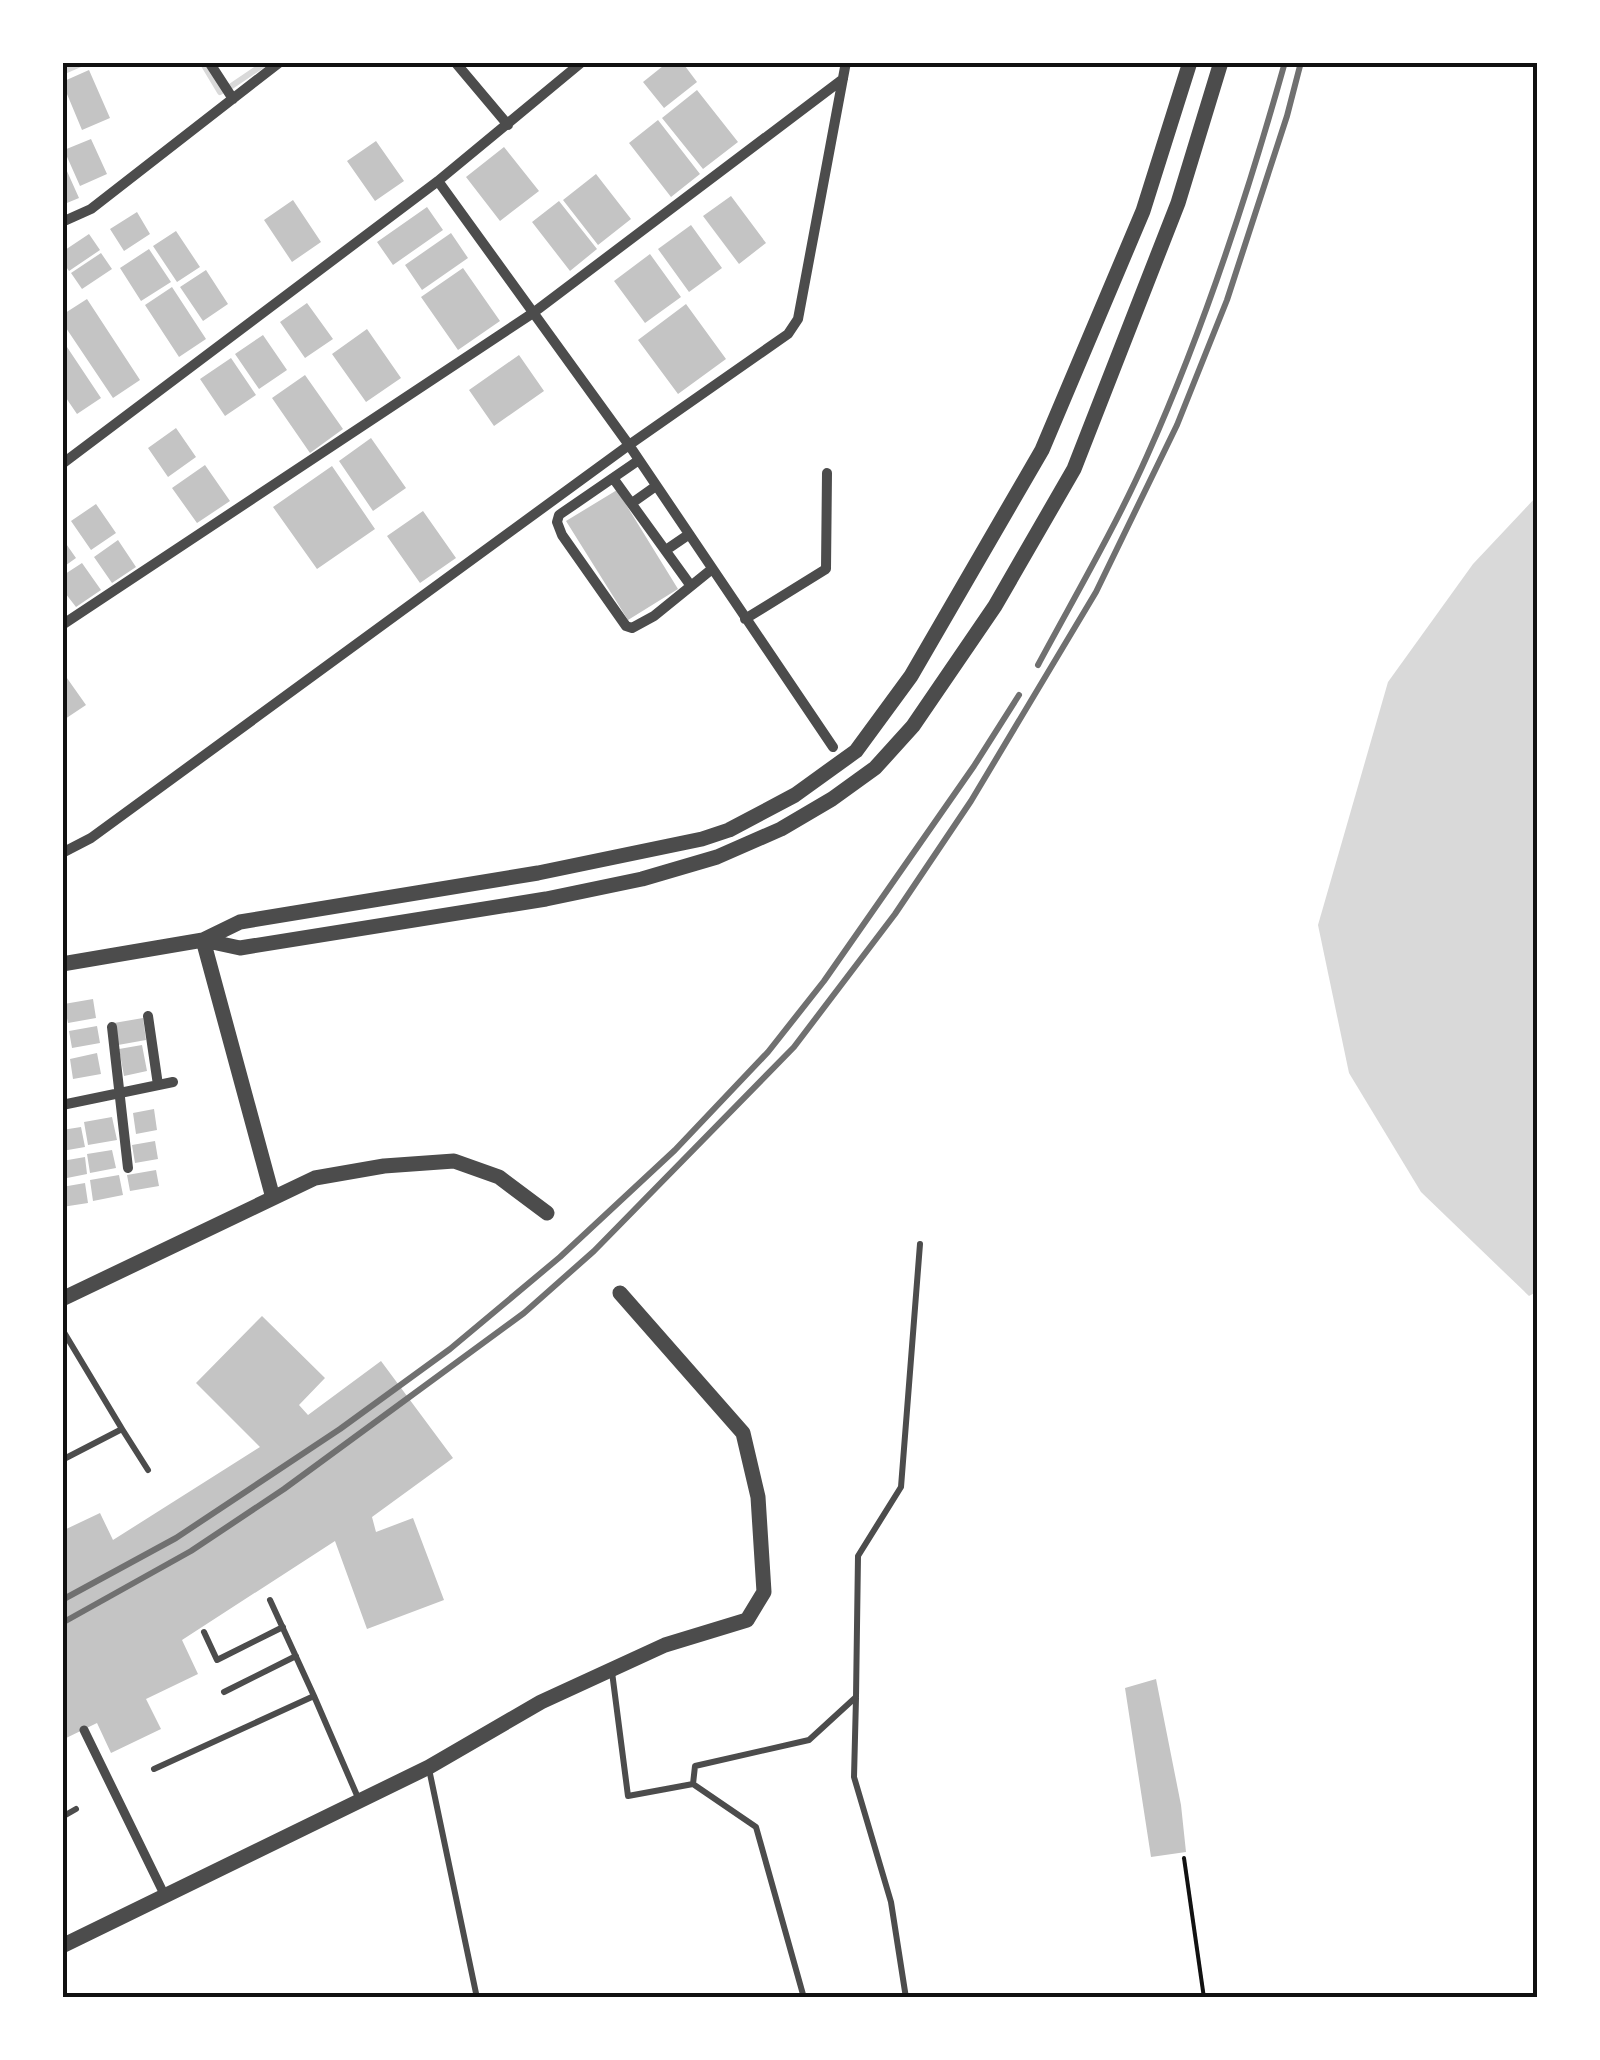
<svg xmlns="http://www.w3.org/2000/svg" width="1600" height="2060" viewBox="0 0 1600 2060" font-family="Inter,sans-serif">
	<style>
		.water { fill: #d9d9d9 }
		.lines { fill: none; stroke-linecap: round; stroke-linejoin: round }
		.stream { stroke: #d9d9d9; stroke-width: 6 }
		.building { fill: #c4c4c4 }
		.path { stroke: #111; stroke-width: 4 }
		.service { stroke: #4c4c4c; stroke-width: 6 }
		.pedestrian { stroke: #4c4c4c; stroke-width: 9 }
		.minor { stroke: #4c4c4c; stroke-width: 10 }
		.tertiary { stroke: #4c4c4c; stroke-width: 15 }
		.rail { stroke: #707070; stroke-width: 6 }
		.neatline { fill: none; stroke: #111; stroke-width: 4 }
	</style>
	<rect width="100%" height="100%" fill="#fff"/>
	<path class="water" d="M1537,496L1538,1291L1529,1296L1421,1192L1349,1073L1318,925L1388,682L1473,564Z"/>
	<g class="lines">
		<path class="stream" d="M202,62L220,92L223,90
			M62,72L85,62
			M230,87L267,62"/>
	</g>
	<path class="building" d="M668,62H682L697,82L664,108L643,82Z
		M89,70L110,118L82,130L62,82Z
		M697,90L738,142L703,169L662,118Z
		M658,120L700,174L671,197L629,143Z
		M91,139L107,174L80,186L64,150Z
		M376,141L404,181L375,201L347,161Z
		M504,147L539,191L500,221L466,177Z
		M62,160L79,198L62,205Z
		M596,174L631,219L598,245L563,200Z
		M731,196L766,243L739,264L703,216Z
		M293,200L321,242L292,262L264,220Z
		M559,201L597,249L570,271L532,222Z
		M427,207L443,230L393,265L377,242Z
		M137,212L150,234L124,251L110,229Z
		M691,225L722,268L689,292L658,249Z
		M176,231L200,267L177,282L153,246Z
		M451,233L468,258L422,290L405,265Z
		M89,234L100,250L69,271L62,261V252Z
		M149,249L171,282L141,301L120,268Z
		M101,253L112,269L82,289L71,273Z
		M650,254L681,297L645,323L614,281Z
		M463,268L500,321L458,350L421,297Z
		M206,270L228,304L203,321L180,287Z
		M172,287L206,339L179,357L145,305Z
		M87,299L140,380L113,398L62,322V315Z
		M307,303L333,339L305,358L280,322Z
		M686,304L726,359L678,394L638,340Z
		M367,329L401,378L366,402L332,354Z
		M263,335L287,370L259,389L235,354Z
		M65,344L101,398L77,414L62,392V346Z
		M519,355L544,391L494,426L469,390Z
		M231,358L256,395L225,416L200,379Z
		M305,375L343,429L310,453L272,398Z
		M176,428L196,457L168,477L148,448Z
		M371,438L406,488L373,511L339,461Z
		M205,465L230,501L197,523L172,488Z
		M332,466L375,529L317,569L273,507Z
		M617,490L678,589L628,620L566,521Z
		M96,504L116,533L91,550L71,521Z
		M423,511L456,558L420,583L387,536Z
		M62,538L76,558L62,568Z
		M118,540L136,567L112,583L94,557Z
		M82,563L101,590L76,607L62,589V576Z
		M62,671L86,705L62,721Z
		M93,999L96,1018L68,1023L64,1004Z
		M143,1018L146,1040L118,1045L114,1023Z
		M97,1026L100,1043L72,1048L69,1031Z
		M142,1045L147,1071L124,1076L119,1049Z
		M97,1053L101,1074L73,1079L70,1059Z
		M154,1109L157,1130L136,1134L133,1113Z
		M112,1117L117,1140L88,1145L84,1122Z
		M81,1127L85,1147L62,1151V1130Z
		M155,1141L158,1159L135,1163L132,1145Z
		M112,1150L116,1168L90,1173L87,1154Z
		M85,1157L87,1174L62,1179V1161Z
		M156,1170L159,1186L130,1191L127,1175Z
		M119,1175L123,1195L93,1201L90,1180Z
		M85,1183L88,1203L62,1207V1187Z
		M262,1316L325,1378L299,1405L308,1415L381,1361L453,1458L372,1517L376,1532L413,1518L444,1600L367,1629L335,1541L182,1640L198,1674L146,1699L161,1729L111,1753L97,1723L62,1740V1531L100,1513L113,1540L260,1447L196,1383Z
		M1156,1679L1181,1805L1186,1852L1151,1857L1125,1688Z"/>
	<g class="lines">
		<path class="path" d="M1184,1858L1204,1998"/>
		<path class="service" d="M62,1329L122,1429L62,1460
			M122,1429L148,1470
			M270,1600L314,1696
			M204,1632L217,1660L283,1627
			M612,1672L628,1796L693,1784L756,1827L804,1998
			M224,1692L296,1656
			M856,1698L854,1777L891,1902L906,1998
			M154,1769L314,1696L359,1800
			M429,1769L477,1998
			M693,1784L695,1766L809,1740L856,1697L858,1556L901,1487L920,1244
			M62,1817L76,1809"/>
		<path class="pedestrian" d="M84,1730L165,1896"/>
		<path class="minor" d="M209,62L233,99
			M455,62L508,125
			M62,64L66,62
			M438,181L629,445L833,747
			M62,222L91,209L280,62
			M639,460L559,515L557,522L562,535L626,626L632,628L654,616L712,569
			M62,464L438,181L582,62
			M613,478L691,586
			M632,503L656,486
			M666,550L688,535
			M745,619L826,569L827,473
			M62,625L533,313L843,79
			M62,853L91,838L629,445L788,334L798,319L846,62
			M148,1016L158,1085
			M112,1027L128,1168
			M62,1105L173,1082"/>
		<path class="tertiary" d="M203,940L240,948L546,899L642,879L717,857L781,829L832,799L875,768L913,726L995,606L1074,469L1178,203L1221,62
			M203,940L273,1198
			M62,964L203,940L240,922L538,873L702,839L729,830L795,795L856,751L911,676L1042,450L1143,211L1190,62
			M62,1299L315,1178L384,1166L454,1161L499,1177L547,1213
			M62,1946L429,1767L541,1702L665,1645L747,1620L764,1592L758,1497L743,1433L620,1293"/>
		<path class="rail" d="M1038,665C1075,596 1115,528 1147,456C1203,331 1248,194 1285,62
			M62,1600L176,1538L340,1429L450,1349L560,1257L675,1150L768,1052L824,981L974,766L1019,695
			M62,1623L191,1551L284,1489L524,1313L594,1251L794,1047L895,914L971,801L1096,592L1177,425L1227,300L1287,116L1301,62"/>
	</g>
	<rect width="1600" height="2060" fill="none" stroke="#ffffff" stroke-width="130"/>
	<rect x="65" y="65" width="1470" height="1930" class="neatline"/>
</svg>
